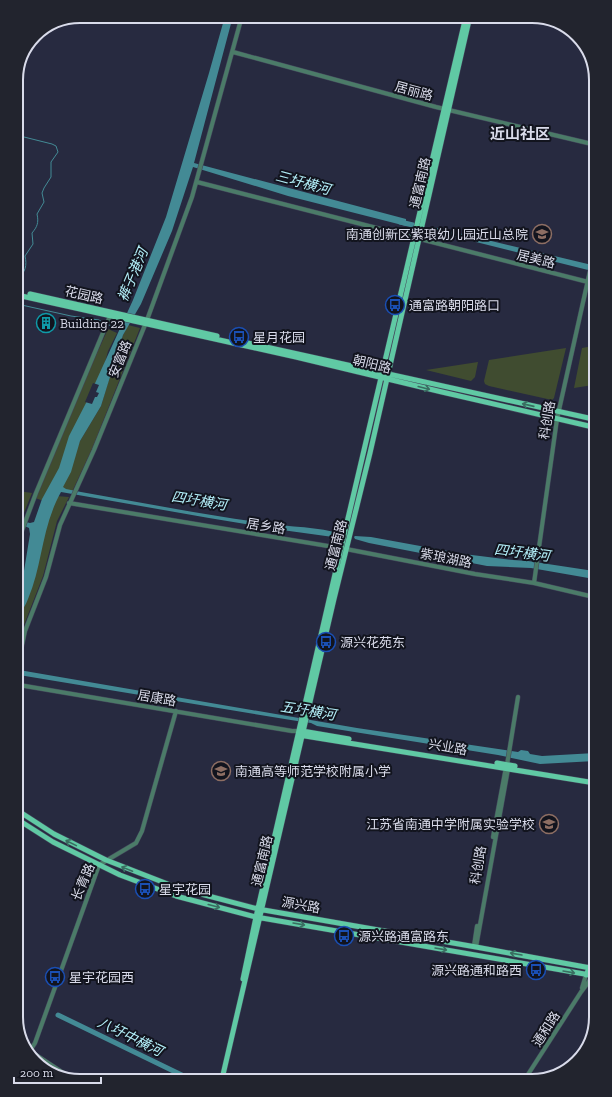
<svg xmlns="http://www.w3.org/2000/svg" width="612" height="1097" viewBox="0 0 612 1097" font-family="'Zilla Slab','Noto Sans SC',serif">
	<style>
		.green { fill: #404c30 }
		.water { fill: #438a95 }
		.pier { fill: #272a40 }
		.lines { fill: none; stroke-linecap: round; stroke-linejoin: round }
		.stream { stroke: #438a95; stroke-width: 1 }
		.river { stroke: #438a95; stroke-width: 5 }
		.minor-casing { stroke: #43465b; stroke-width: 5 }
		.major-casing { stroke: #43465b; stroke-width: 6 }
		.minor { stroke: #4b7b68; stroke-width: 4 }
		.major { stroke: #60c9a4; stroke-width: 5 }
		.oneway { stroke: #396e61 }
		.labels { text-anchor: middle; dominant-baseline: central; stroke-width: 4; stroke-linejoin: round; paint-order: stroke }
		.street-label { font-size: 13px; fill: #d9dbea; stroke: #12141e }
		.poi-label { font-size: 13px; fill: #d9dbea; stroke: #12141e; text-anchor: start }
		.water-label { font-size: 14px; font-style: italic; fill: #b4f0fa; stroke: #12141e }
		.quarter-label { font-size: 15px; font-weight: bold; fill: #d9dbea; stroke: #12141e }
		.rim { fill: none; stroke: #d9dbea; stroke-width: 2 }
	</style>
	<rect width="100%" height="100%" fill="#272a40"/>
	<path class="green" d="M128,325L140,328L92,449L72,492L59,490L80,441L101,406L116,355L123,335Z
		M108,329L117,333L108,351L99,385L62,465L44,501L35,498L80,390Z
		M593,346V385L574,388L582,348Z
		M566,348L554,398L552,400L489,386L485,384L484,381L489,360Z
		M478,362L475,377L471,381L426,370Z
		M18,491L32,493L19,525H18Z
		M56,496L69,497L57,521L43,576L22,630L19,645V622L29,592L42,529Z"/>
	<path class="water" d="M225,16H233L194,163L406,219V226L288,196L193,167L172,231L141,304L123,335L101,406L80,441L71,472L63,487L66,489L81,492C150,504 219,518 289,526C300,527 333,529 340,535L338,536L333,537L282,530L209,518L61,492C41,528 43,564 28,599C26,605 22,610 19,615V589L23,577L30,534L29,528L18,523V520L30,523L34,522L42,499L59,468L69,436L86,403L133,300L166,217L209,73Z
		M433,227L592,265V271L432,231Z
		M355,536L371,537L464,554L513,560L528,561L594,571V579L531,568L487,566L369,543L355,539L354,537Z
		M19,670L357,728L518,752L521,750L528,751L530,754L542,756L595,753V761L540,764L498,755L317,726L311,723L297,721L19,675Z"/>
	<path class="pier" d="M93,383L99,385L96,392L99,393L97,397H95L92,404L85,402Z"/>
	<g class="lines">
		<path class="stream" d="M16,135L52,144L56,146L58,152L51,162V177L44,188L42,193L44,202L37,214C39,223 37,227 32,233L33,244L25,256C27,265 26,273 17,278
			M17,304L71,316L99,320L105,324
			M109,325L120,330"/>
		<path class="river" d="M400,222L413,225
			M58,1015L192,1080"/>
		<g class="minor-casing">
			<path id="minor" d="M233,52L436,107L592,144
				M197,182L592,283
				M69,503L346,549L475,574L534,583L594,597
				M18,541L36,493L110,316
				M534,583L557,419L592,262
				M19,659L25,631L46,577L60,525L94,450L147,320L192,197L242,16
				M19,685L292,731H299
				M493,837L506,767
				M474,946L477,926
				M476,947L508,769L507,765L518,697
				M582,988L586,975
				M27,1049L74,1080
				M29,1052L35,1043L99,865L136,843L142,831L176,711
				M527,1076L581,992L593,976"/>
		</g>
		<g class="major-casing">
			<path id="major" d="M30,294L217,336
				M17,295L296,357L442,392L593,427
				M243,342L593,419
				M302,731L349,739
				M299,735L595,783
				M497,763L515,766
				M20,812L54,834L106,860L178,888L258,909L476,947L596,969
				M20,821L53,842L120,875L176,896L256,917L596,976
				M586,975L596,953
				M243,979L256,917L341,548L466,16
				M222,1079L334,599L370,453L470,16"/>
		</g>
		<use href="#minor" class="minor"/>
		<use href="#major" class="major"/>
	</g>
	<defs><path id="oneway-shaft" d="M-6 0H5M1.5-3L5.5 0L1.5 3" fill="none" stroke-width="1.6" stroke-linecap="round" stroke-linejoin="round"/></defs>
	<g class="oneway">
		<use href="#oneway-shaft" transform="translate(424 388) rotate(14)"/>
		<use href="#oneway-shaft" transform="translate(528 405) rotate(-167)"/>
		<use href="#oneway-shaft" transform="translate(71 843) rotate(-154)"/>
		<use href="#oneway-shaft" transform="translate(127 869) rotate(-158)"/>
		<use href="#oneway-shaft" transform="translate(214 906) rotate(15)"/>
		<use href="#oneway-shaft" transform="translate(299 924) rotate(10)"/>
		<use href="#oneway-shaft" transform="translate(441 949) rotate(10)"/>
		<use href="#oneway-shaft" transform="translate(516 954) rotate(-170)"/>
		<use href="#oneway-shaft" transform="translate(569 972) rotate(10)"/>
	</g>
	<defs>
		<g id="school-ring" transform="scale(1)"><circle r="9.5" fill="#12141e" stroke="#8d6e63" stroke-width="1.5"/><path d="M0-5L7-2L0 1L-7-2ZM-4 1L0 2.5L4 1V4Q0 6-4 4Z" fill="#8d6e63"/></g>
		<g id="bus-ring" transform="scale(1)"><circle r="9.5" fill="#12141e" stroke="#1a4fb4" stroke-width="1.5"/><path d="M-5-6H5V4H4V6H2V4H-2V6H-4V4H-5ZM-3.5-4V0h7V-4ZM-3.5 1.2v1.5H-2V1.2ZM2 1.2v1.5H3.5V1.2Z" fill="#1a4fb4"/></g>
		<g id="building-ring" transform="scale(1)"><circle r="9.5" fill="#12141e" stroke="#0f9aa8" stroke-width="1.5"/><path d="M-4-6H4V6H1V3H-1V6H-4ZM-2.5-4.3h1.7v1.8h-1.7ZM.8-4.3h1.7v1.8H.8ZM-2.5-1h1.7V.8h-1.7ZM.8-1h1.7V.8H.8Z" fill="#0f9aa8"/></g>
	</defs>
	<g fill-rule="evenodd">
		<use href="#school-ring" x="542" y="234"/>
		<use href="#bus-ring" x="395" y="305"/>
		<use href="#building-ring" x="46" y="323"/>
		<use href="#bus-ring" x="239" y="337"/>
		<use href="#bus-ring" x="326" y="642"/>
		<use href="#school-ring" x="221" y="771"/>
		<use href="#school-ring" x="549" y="824"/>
		<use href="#bus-ring" x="145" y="889"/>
		<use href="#bus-ring" x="344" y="936"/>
		<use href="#bus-ring" x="536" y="970"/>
		<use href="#bus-ring" x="55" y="977"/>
	</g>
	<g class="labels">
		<g class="street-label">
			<text transform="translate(414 91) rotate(15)">居丽路</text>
			<text transform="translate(420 183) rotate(-77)">通富南路</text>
			<text transform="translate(536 259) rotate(14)">居美路</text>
			<text transform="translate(84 295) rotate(13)">花园路</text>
			<text transform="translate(120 359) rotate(-68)">安富路</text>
			<text transform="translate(372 364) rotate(14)">朝阳路</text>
			<text transform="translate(547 420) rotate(-80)">科创路</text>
			<text transform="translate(266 526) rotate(9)">居乡路</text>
			<text transform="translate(336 545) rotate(-76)">通富南路</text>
			<text transform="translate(446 558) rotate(11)">紫琅湖路</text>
			<text transform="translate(157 698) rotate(10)">居康路</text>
			<text transform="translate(448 747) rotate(10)">兴业路</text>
			<text transform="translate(262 861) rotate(-77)">通富南路</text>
			<text transform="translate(478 865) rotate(-80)">科创路</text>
			<text transform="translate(83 882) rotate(-67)">长青路</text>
			<text transform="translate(301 905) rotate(10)">源兴路</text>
			<text transform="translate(546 1029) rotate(-57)">通和路</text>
		</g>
		<g class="poi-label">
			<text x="528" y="234" text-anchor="end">南通创新区紫琅幼儿园近山总院</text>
			<text x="409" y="305">通富路朝阳路口</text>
			<text x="60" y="323">Building 22</text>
			<text x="253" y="337">星月花园</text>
			<text x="340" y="642">源兴花苑东</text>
			<text x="235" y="771">南通高等师范学校附属小学</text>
			<text x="535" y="824" text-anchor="end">江苏省南通中学附属实验学校</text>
			<text x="159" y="889">星宇花园</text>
			<text x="358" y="936">源兴路通富路东</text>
			<text x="522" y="970" text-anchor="end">源兴路通和路西</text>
			<text x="69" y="977">星宇花园西</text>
		</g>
		<g class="water-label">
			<text transform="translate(303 183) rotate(15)">三圩横河</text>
			<text transform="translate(133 275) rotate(-67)">裤子港河</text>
			<text transform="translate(199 501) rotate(9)">四圩横河</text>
			<text transform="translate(522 553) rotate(7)">四圩横河</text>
			<text transform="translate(308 711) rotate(9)">五圩横河</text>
			<text transform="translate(130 1037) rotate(26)">八圩中横河</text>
		</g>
		<g class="quarter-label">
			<text x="520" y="134">近山社区</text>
		</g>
	</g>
	<path d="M0 0H612V1097H0ZM80 23H532A57 57 0 0 1 589 80V1017A57 57 0 0 1 532 1074H80A57 57 0 0 1 23 1017V80A57 57 0 0 1 80 23Z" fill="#22242e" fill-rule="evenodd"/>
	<path class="rim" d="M80 23H532A57 57 0 0 1 589 80V1017A57 57 0 0 1 532 1074H80A57 57 0 0 1 23 1017V80A57 57 0 0 1 80 23Z"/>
	<path d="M14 1077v6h87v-6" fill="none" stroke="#d9dbea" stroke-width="2"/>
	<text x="20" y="1077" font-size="12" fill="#d9dbea" stroke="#12141e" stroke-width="3" paint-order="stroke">200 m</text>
</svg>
